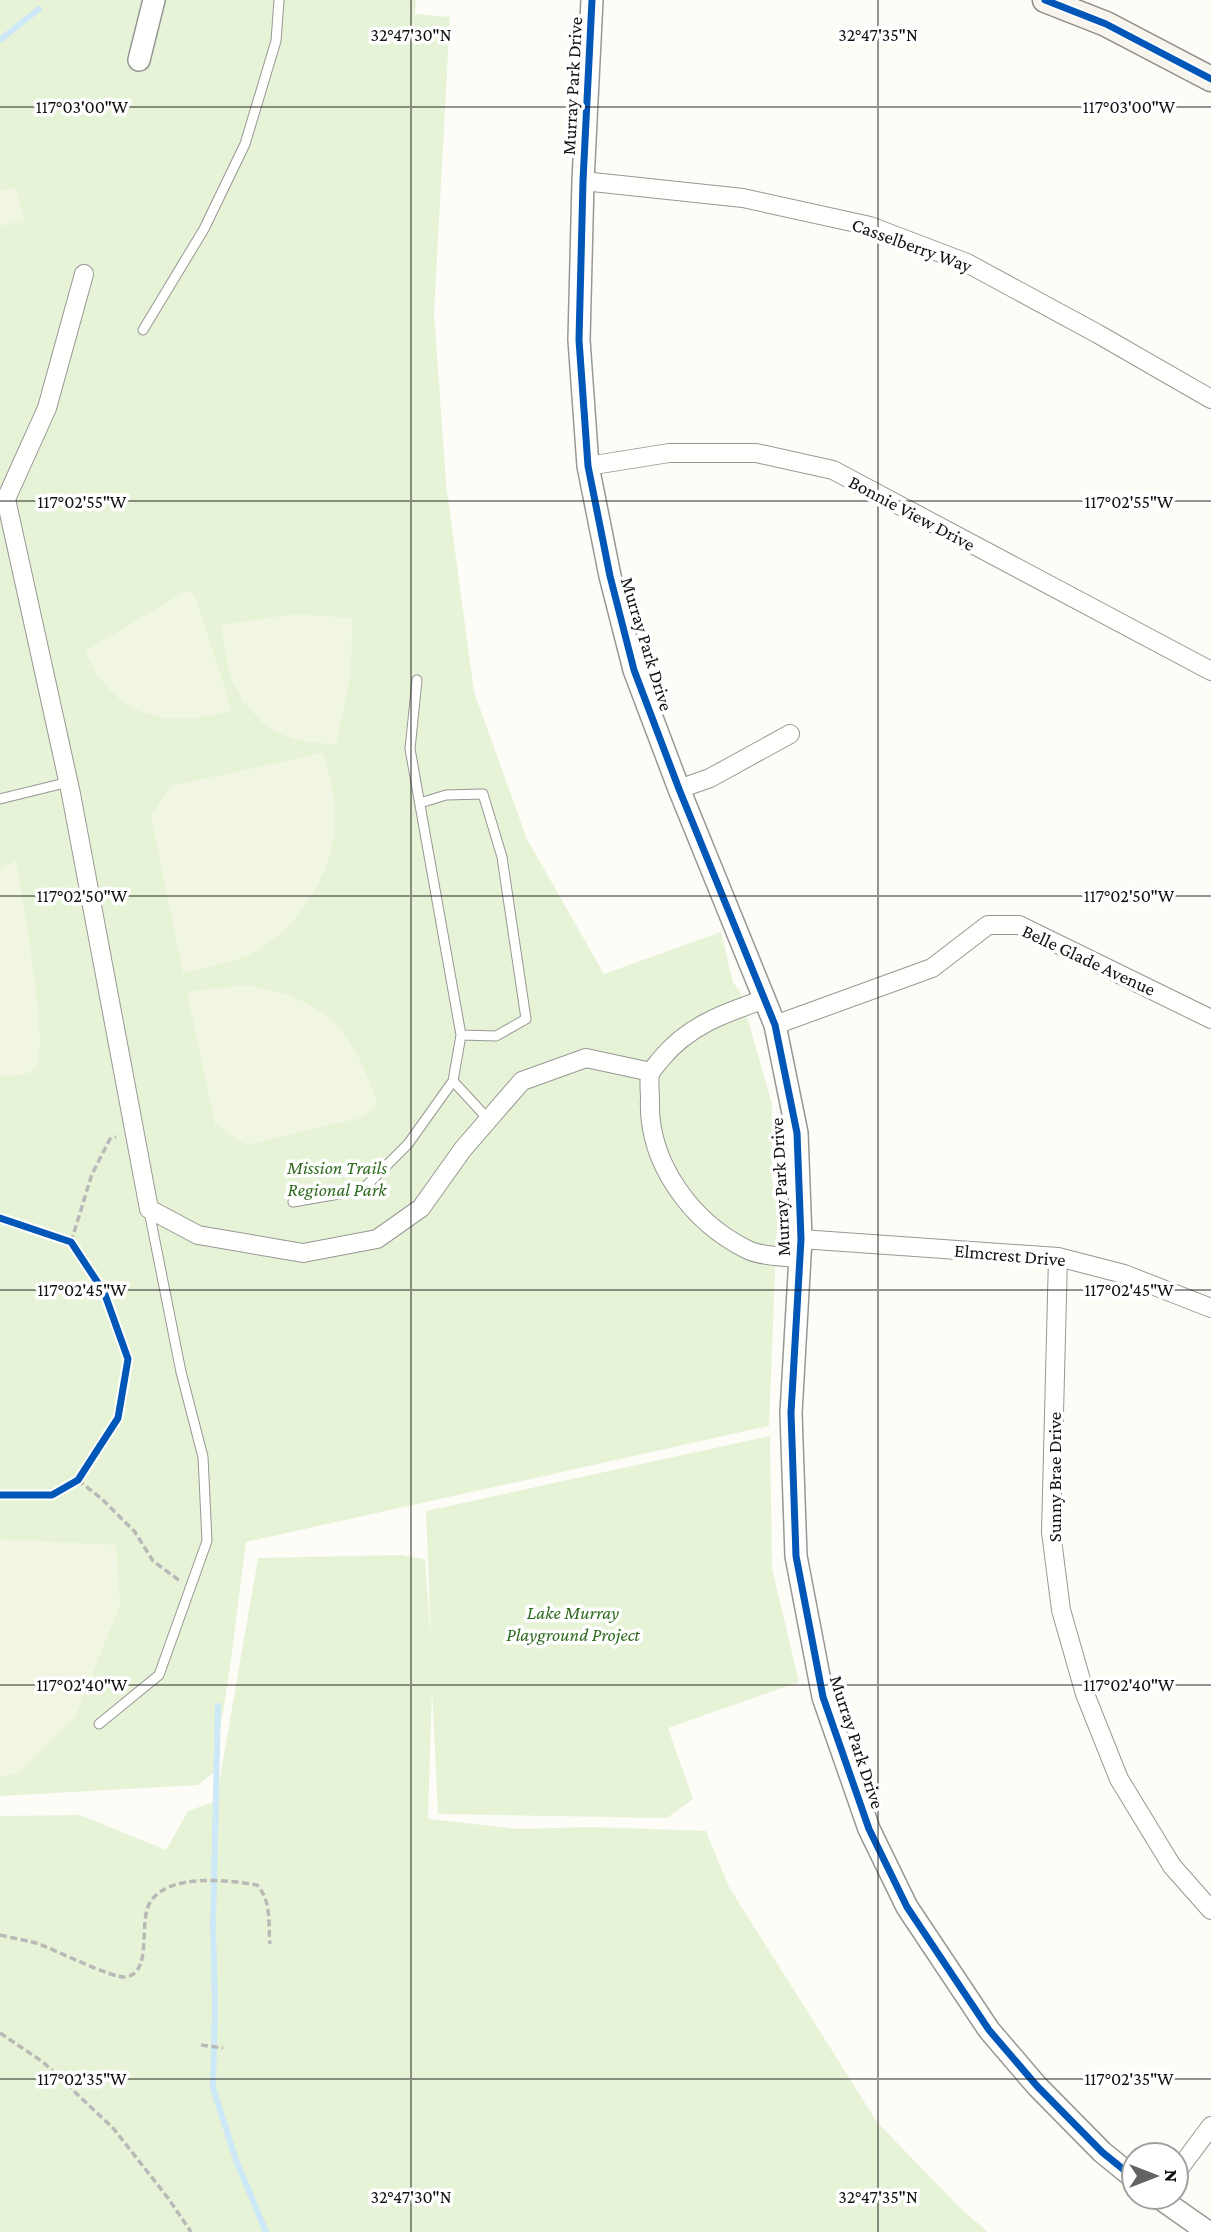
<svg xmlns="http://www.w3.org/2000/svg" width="1211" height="2232" viewBox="0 0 1211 2232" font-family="'Crimson Pro',serif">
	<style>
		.green { fill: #e7f3d7 }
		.pitch { fill: #f0f6e1 }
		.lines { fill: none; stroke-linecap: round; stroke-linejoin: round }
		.stream { stroke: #cde8f7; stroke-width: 6 }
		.service-casing { stroke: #979795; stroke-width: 11 }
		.minor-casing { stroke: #979795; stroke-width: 20 }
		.tertiary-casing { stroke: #979795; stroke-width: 24 }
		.secondary-casing { stroke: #8e8d8b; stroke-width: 27 }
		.path { stroke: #b9b9b8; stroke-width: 3.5; stroke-dasharray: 7 3.5; stroke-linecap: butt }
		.service { stroke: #fffffe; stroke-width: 9 }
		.minor { stroke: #fffffe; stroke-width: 18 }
		.tertiary { stroke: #fffffe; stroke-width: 21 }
		.secondary { stroke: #f6f4eb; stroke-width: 24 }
		.cycleway-casing { stroke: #fff; stroke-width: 11 }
		.cycleway { stroke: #0057b8; stroke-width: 7 }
		.ticks { fill: none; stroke: #111; stroke-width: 2; stroke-opacity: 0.45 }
		.labels { text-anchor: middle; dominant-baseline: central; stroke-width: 7; stroke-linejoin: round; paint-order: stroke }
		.street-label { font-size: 19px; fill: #111; stroke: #fff }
		.park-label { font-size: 19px; font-style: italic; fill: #2f6b1f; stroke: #fff }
		.ticks-label { font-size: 18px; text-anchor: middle; fill: #111; stroke: #fff; stroke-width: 7; stroke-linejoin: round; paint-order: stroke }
	</style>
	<rect width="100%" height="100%" fill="#fdfcf7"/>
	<path class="green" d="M0,0H416L415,14L450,17L434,313L446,483L474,692L527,839L604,974L721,932L733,982L740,992L772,1104V1180L778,1198L769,1426L246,1542L230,1668L213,1773L198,1785L0,1796Z
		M770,1436L772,1568L799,1682L668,1728L693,1799L667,1818L438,1814L432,1688L428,1819L518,1829L592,1827L706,1831L729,1887L877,2122L961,2209L988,2232H0V1816L80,1815L166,1850L188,1811L216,1801L258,1558L401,1555L425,1559L431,1640L426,1511Z"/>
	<path class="pitch" d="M16,187L24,220L0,226V191Z
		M186,591L194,594L232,710C167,730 113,717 85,651Z
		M294,614L352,618L351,673L336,745L296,740L268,728L244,703L230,676L221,625Z
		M323,753C331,778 336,802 335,828C332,872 298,927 260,949C236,963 210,967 183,973L151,816L171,786Z
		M16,861C21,893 51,1048 35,1067C26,1078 12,1075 0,1075V869Z
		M245,985C326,999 351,1026 377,1103L365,1117L246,1145L215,1124L187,992Z
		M0,1539L116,1545L120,1605L75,1717L17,1774L0,1777Z"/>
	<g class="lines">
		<path class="stream" d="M0,40L39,9
			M218,1706L213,1925L215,2006L213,2088L236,2160L266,2232"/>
		<g class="service-casing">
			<path id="service" d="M143,330L204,229L245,144L276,41L279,0
				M417,680L410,749L461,1035L453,1081L488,1119
				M0,799L69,782
				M420,803L446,795L483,794L502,857L526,1019L496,1036L461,1035
				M293,1202L362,1190L408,1144L453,1081
				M99,1724L159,1675L207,1541L203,1457L181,1372L149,1211"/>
		</g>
		<g class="minor-casing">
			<path id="minor" d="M583,181L743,198L870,226L967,263L1098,334L1211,399
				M84,274L47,408L6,499L71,794L149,1209L198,1235L303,1253L377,1239L421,1208L463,1149L522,1081L586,1058L651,1072
				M588,466L669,453H756L833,470L1211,671
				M679,789L710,778L790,734
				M765,999C725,1013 689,1025 661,1059C658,1063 653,1068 651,1072C648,1078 650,1091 650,1098C647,1162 691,1222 748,1250C763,1257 785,1256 801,1259
				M775,1025L932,968L988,925H1019L1211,1019
				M801,1239L1058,1257L1124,1274L1211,1308
				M1058,1257L1051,1532L1061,1610L1085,1694L1119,1779L1172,1866L1211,1910
				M1176,2173L1211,2126"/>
		</g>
		<g class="tertiary-casing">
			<path id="tertiary" d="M592,0L583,181L579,340L588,466L610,576L634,670L679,789L775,1025L797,1133L801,1239L791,1413L796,1556L823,1697L869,1829L907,1907L989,2030L1037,2086L1102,2152L1134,2178
				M139,60L154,0
				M1158,2197L1208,2232"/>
		</g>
		<g class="secondary-casing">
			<path id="secondary" d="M1045,0L1106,24L1211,79"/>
		</g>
		<path class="path" d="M71,1242L92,1174L110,1139L116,1137
			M78,1480L102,1499L135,1532L153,1561L180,1581
			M0,1935C12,1938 25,1940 36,1943C54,1949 113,1979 126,1977C154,1972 137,1920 151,1901C170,1873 228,1880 257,1885C272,1901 268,1924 270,1944
			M0,2033L43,2062L113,2128L168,2198L191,2232
			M201,2045L223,2048"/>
		<use href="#service" class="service"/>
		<use href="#minor" class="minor"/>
		<use href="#tertiary" class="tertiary"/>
		<use href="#secondary" class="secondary"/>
		<g class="cycleway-casing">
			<path id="cycleway" d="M592,0L583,181L579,340L588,466L610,576L634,670L679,789L775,1025L797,1133L801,1239L791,1413L796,1556L823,1697L869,1829L907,1907L989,2030L1037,2086L1102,2152L1134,2178
				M1045,0L1106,24L1211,79
				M0,1218L71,1242L104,1292L128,1359L118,1418L78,1480L52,1495H0"/>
		</g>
		<use href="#cycleway" class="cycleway"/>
	</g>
	<path class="ticks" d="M411,0V2232M878,0V2232M0,107H1211M0,501H1211M0,896H1211M0,1290H1211M0,1685H1211M0,2079H1211"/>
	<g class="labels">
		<g class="street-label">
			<text transform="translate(572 86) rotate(-87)">Murray Park Drive</text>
			<text transform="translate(912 245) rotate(20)">Casselberry Way</text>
			<text transform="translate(912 513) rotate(28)">Bonnie View Drive</text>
			<text transform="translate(647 644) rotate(73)">Murray Park Drive</text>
			<text transform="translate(1089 960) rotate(25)">Belle Glade Avenue</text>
			<text transform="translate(780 1187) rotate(-93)">Murray Park Drive</text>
			<text transform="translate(1010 1255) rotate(5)">Elmcrest Drive</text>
			<text transform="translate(1054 1477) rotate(-90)">Sunny Brae Drive</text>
			<text transform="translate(857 1742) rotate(72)">Murray Park Drive</text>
		</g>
		<g class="park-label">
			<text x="337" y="1167">Mission Trails<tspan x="337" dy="22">Regional Park</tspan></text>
			<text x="573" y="1612">Lake Murray<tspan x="573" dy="22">Playground Project</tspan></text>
		</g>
	</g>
	<g class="ticks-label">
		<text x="411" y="41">32°47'30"N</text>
		<text x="878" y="41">32°47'35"N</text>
		<text x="1129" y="113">117°03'00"W</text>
		<text x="82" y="113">117°03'00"W</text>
		<text x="1129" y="508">117°02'55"W</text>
		<text x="82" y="508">117°02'55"W</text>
		<text x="1129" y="902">117°02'50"W</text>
		<text x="82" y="902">117°02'50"W</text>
		<text x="1129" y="1296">117°02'45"W</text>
		<text x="82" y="1296">117°02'45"W</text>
		<text x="1129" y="1691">117°02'40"W</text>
		<text x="82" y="1691">117°02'40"W</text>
		<text x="82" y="2085">117°02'35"W</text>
		<text x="1129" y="2085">117°02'35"W</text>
		<text x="411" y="2203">32°47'30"N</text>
		<text x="878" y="2203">32°47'35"N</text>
	</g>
	<g transform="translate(1155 2176) rotate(90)"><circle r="33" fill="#ffffff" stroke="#a0a0a0" stroke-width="2"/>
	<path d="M0-5L12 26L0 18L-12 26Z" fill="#646362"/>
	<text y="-10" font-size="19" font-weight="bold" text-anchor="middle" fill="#111111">N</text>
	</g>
</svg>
